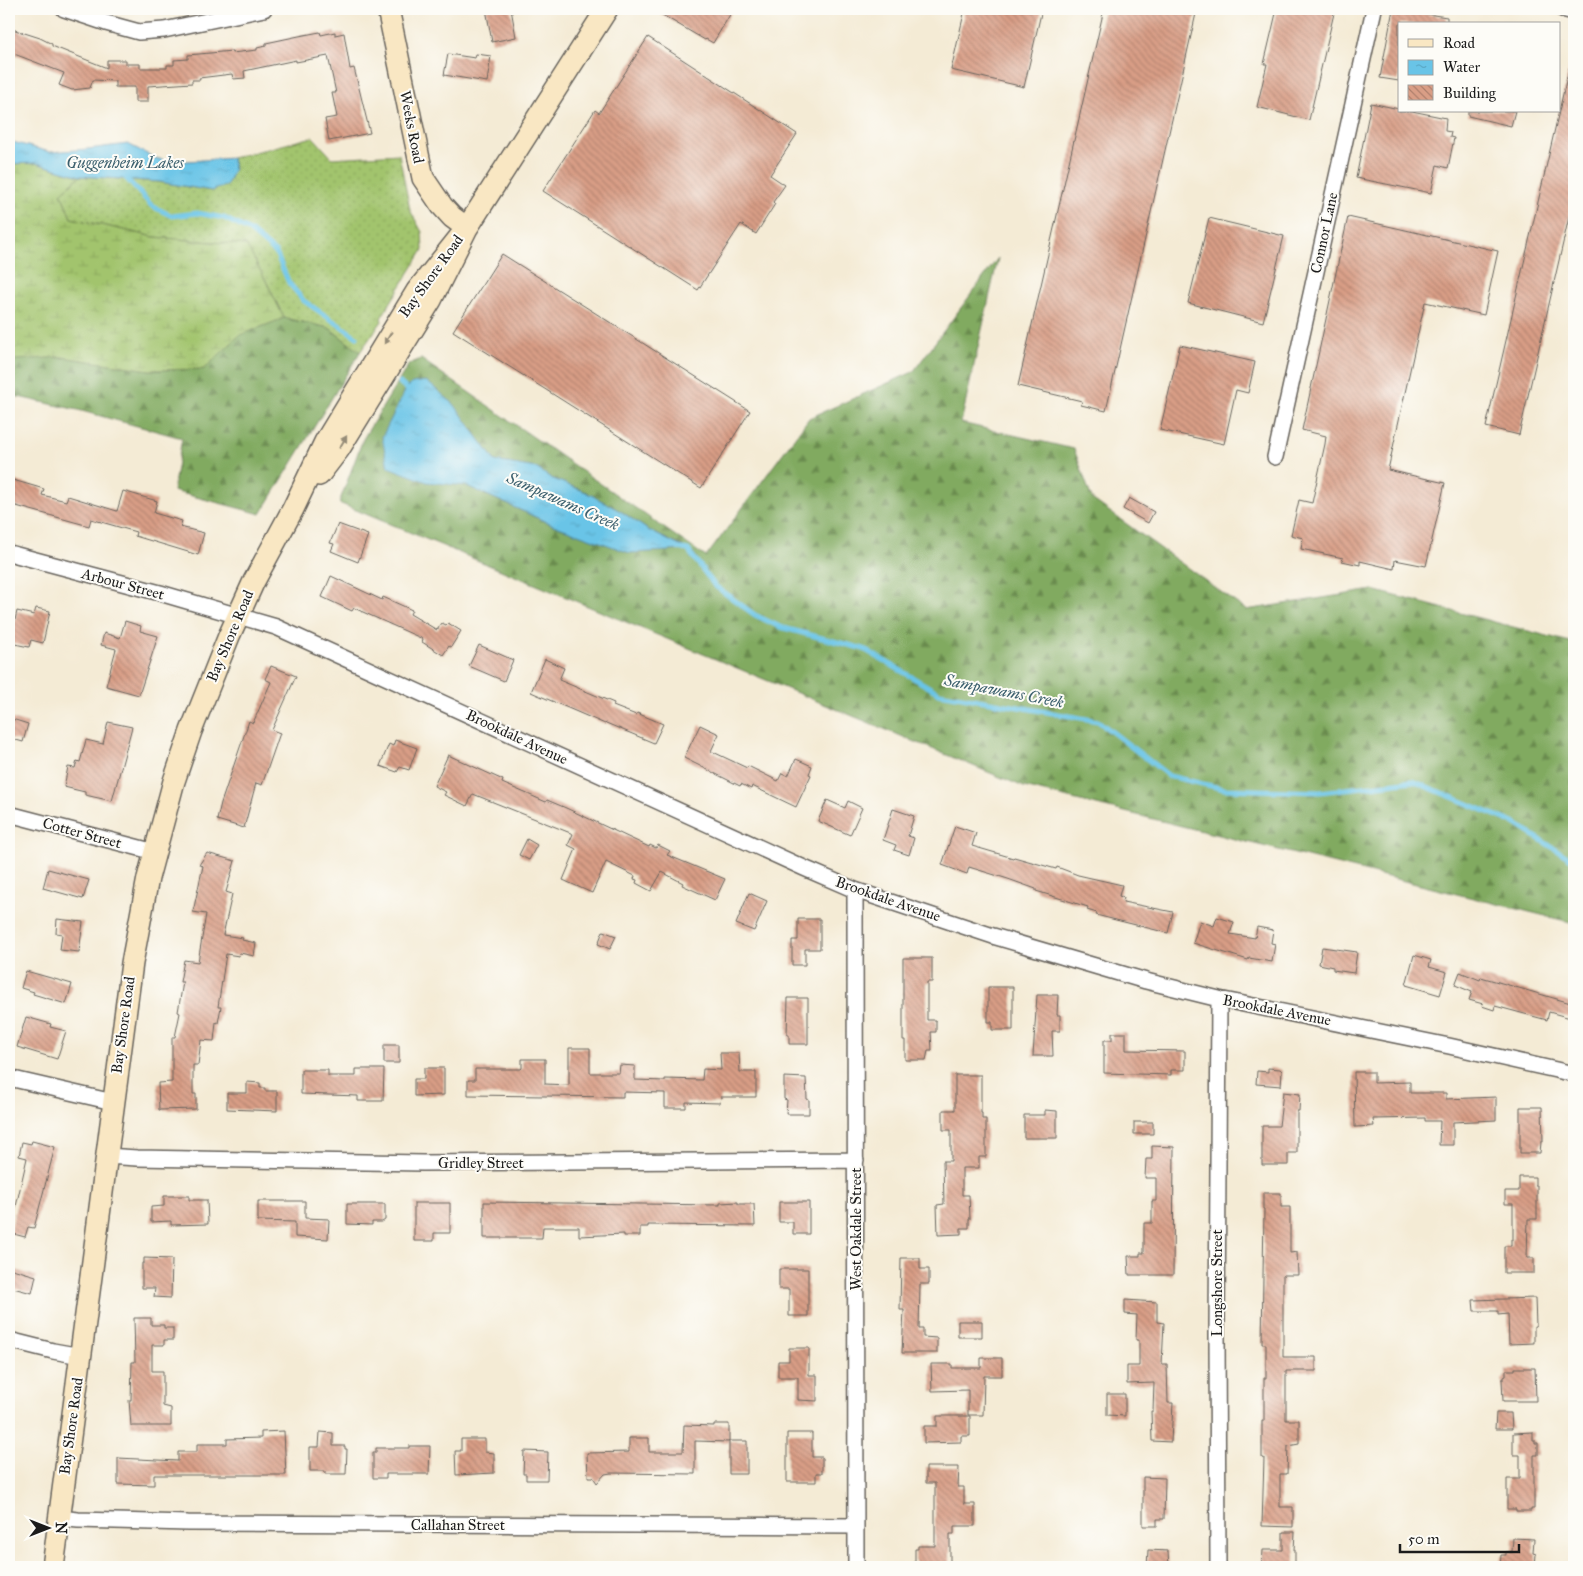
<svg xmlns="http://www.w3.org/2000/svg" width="1583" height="1576" viewBox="0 0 1583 1576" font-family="'IM FELL Great Primer',serif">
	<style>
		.grass { fill: url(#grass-dots); stroke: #5f7044 }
		.forest { fill: url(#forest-firs); stroke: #4e633e; fill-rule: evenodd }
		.wetland { fill: url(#wetland-marsh); stroke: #5f7044 }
		.water { fill: url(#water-ripples); stroke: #427082 }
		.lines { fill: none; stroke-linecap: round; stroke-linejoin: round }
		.stream { stroke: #69c4e7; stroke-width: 5 }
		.building { fill: url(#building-back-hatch) }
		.street-casing { stroke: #68645d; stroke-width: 18 }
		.secondary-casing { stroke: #68645d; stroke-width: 24 }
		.street { stroke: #fff; stroke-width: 15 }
		.secondary { stroke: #f9e7c3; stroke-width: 21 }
		.oneway { fill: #968c78 }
		.labels { text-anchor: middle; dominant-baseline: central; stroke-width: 4; stroke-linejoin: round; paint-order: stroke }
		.street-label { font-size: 15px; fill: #1c1c1c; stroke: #fdfcf7 }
		.water-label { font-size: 16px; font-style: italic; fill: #3b5f6d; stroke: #fdfcf7 }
	</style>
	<defs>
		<pattern id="grass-dots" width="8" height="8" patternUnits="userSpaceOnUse" patternTransform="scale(1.25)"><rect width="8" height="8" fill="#a2c46d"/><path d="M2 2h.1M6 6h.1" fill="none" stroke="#8ba85e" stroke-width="1.8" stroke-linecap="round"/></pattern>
		<pattern id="forest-firs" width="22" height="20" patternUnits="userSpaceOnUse" patternTransform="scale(1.25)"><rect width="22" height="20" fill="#81aa60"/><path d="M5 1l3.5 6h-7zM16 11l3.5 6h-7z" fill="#698a4e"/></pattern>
		<pattern id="wetland-marsh" width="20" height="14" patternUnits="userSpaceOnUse" patternTransform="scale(1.25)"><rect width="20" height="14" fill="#a2c46d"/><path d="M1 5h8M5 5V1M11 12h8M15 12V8" fill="none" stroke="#8ba85e"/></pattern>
		<pattern id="water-ripples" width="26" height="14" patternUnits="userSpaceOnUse" patternTransform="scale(1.25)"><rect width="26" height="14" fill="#69c4e7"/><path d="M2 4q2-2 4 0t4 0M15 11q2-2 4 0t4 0" fill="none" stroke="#5aa8c6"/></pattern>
		<pattern id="building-back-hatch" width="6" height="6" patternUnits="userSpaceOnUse" patternTransform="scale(1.25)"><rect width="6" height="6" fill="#d99e86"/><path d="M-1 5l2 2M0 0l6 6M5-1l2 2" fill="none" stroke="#af806d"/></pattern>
	</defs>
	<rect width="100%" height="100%" fill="#fdfcf7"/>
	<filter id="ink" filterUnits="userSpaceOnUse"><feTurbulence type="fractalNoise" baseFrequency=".02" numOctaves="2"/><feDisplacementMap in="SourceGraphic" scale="10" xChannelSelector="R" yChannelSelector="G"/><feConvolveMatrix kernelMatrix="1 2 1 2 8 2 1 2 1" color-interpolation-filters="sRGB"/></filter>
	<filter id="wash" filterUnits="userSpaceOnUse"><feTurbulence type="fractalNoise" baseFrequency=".0096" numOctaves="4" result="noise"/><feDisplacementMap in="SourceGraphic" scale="20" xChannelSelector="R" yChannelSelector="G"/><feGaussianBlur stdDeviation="1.12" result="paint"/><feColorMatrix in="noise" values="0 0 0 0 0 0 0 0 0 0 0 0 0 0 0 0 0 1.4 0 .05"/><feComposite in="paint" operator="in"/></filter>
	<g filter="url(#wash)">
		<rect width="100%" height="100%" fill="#f4ebd5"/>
		<path class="grass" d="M313,137L332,158L399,154L410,210L422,232L423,250L381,318L382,321L360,352L329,328L284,318L265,279L245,245L154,237L71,218L61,193L80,176L160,182L212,191L234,169L232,158Z"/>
		<path class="forest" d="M998,258L961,423L1074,449L1092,499L1246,610L1373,590L1574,643V923L1024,787L339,503L363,439L409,364L421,359L706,557L809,418L913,372ZM477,438L495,461L536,468L551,478L586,492L622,512L648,530L687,549L666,550L553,525L467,486Z
			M284,318L329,328L360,352L261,514L173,491L182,438L78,410L9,395V359L62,357L150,370L204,369L240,335Z"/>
		<path class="wetland" d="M36,163L80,176L61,193L71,218L154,237L246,245L265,279L284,318L240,335L204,369L150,370L62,357L16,360L9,358V164Z"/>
		<path class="water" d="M9,141L50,152L88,149L128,144L155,158L171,162L232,158L234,169L227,185L212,191L160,182L80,176L36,163L9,164Z
			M426,381L454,404L495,461L536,468L551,478L586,492L622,512L648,530L688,550L630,553L553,525L467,486L427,482L388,467L382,437L406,389L412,383Z"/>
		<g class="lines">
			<path class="stream" d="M124,176L152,206L172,216L197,213L224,218L250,231L276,253L289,283L304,301L357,337
				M400,383L410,392
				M682,549L688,550L715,586L755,615L780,627L864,649L939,693L1098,721L1169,776L1224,789L1320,792L1413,781L1514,823L1574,861"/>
		</g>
		<g id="blocks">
			<path class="building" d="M486,9H511L516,37L492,42Z
				M652,9H724L731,13L713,43L706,39L705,40Z
				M965,9H1042L1024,87L951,70Z
				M1104,9H1197L1106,411L1081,405L1082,401L1018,386Z
				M1277,9H1335L1309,120L1257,107L1267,64H1264Z
				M1393,9L1447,17V24H1399V81L1380,78Z
				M9,28L40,38L52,44V46L107,68V60H126V64H140V68H167V65H174V60L188,59V55L232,51V53L257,50V48L266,46V43L299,36L320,32L321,35L335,32V35L344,33L350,69L354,68L370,133L329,141L325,119L337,117L332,93H336L328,56L296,62V60L244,71L245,78L233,79L232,74L199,78L200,80H192V83L148,86V102H135V87H115V81L93,80L90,88L72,90L59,85L64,73L9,52Z
				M648,37L797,134L770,175L785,185L773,202L775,204L756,234L741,224L698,290L543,191L595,110L599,113Z
				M448,54L475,58L476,54L491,56L487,82L444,75Z
				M1569,68L1574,69V195L1519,435L1486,427Z
				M1371,103L1399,109V111H1412L1446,118L1445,131L1451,132L1450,137L1454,138L1448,168L1437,165L1431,193L1356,178Z
				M1468,111H1515L1511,126L1468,116Z
				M1348,217L1498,251L1484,315L1425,302L1388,470L1445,483L1426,566L1395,560L1394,569L1360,561V565L1342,561L1343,558L1301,549L1303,538L1291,535L1299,500L1312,503L1325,444L1326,436L1302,430Z
				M1209,218L1284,236L1263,322L1188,303Z
				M502,254L750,411L701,488L453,331Z
				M1180,345L1255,362L1248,393L1236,390L1224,444L1160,430Z
				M13,480L44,489L42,495L66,501L68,496L117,511L123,491L157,501L154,513L182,521L180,527L204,533L198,555L135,536L136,532L91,519L89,526L9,504V494Z
				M1129,498L1154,512L1148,523L1123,509Z
				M338,524L368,535L358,562L331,551L334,544L330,543Z
				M331,576L382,600L383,597L412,610L410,614L437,630L442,623L446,625L448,623L461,631L451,647L449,646L443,655L422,642L423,639L354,608L352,611L322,597Z
				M36,608L50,611L43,643L31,640L29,647L10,643L17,611L34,615Z
				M125,621L141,626L140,631L158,636L139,695L106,686L116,649L101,645L104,633L120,638Z
				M479,645L513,660L504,681L469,666Z
				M545,659L564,668L559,680L614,703L613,706L636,715L637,713L663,724L654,743L606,723L605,724L531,692Z
				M271,666L296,676L272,730L280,733L262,785L256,783L244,828L217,820L221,803L249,721L253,723L271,682L265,679Z
				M9,718L28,724L23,742L9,738Z
				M108,722L132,727L112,801L85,795V792L64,787L68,767L75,768L77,761L80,762L86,740L103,744Z
				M700,725L719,734L711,751L747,768L748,766L778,781L782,773L788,776L796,759L812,766L809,774L811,775L796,807L752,786L751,789L741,784L740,786L684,758Z
				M395,740L417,748L409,770L400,767L397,772L380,766L389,744L393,746Z
				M448,755L503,780L502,783L546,802L547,800L566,808L649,847L650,845L656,848L658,845L670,851L667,855L725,879L715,900L682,885L683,883L662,872L651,891L636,883L637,880L634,879L635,876L606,862L592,893L563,880L576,849L568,845L573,834L473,794L467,806L444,795L446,792L434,786Z
				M827,800L845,808L848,801L862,808L850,835L818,821Z
				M893,809L914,816L908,836L914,838L909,855L894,850L896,845L883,840Z
				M955,826L976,833L972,846L1013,858L1014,857L1056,869L1057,867L1078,875L1122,885L1119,896L1124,898L1123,902L1173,912L1168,933L1096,915L1097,913L1087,910L1088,907L1036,891V889L1008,879L969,867L967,874L942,865Z
				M527,839L537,845L529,860L519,855Z
				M207,853L235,861L226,892L232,894L223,935L243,938L242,940L256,943L254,956L240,953L239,956L226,954L218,1007H221L218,1023L216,1022L214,1041L201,1040L198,1065H193V1094H196V1109L159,1110L158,1083L172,1082V1037H175L180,1013L178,1012L183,982H180L184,960L198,962L206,914L193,912L203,866L199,865Z
				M48,869L89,880L83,899L43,888Z
				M749,893L767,901L754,931L736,924Z
				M1217,917L1234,922L1230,934L1255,938L1257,927L1273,930L1271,943L1275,944L1272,962L1249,958L1248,960L1193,943L1200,921L1214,926Z
				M57,919L83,922L79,952L60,950L62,934L56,933Z
				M798,919H820V949H805V965H792V940H798Z
				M603,931L616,936L610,949L598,944Z
				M1322,947L1357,952L1354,973L1333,970V967L1319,964Z
				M1414,955L1431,960L1429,967L1447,972L1440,995L1406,985Z
				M903,958H932V982H927V1020H936V1032H931L932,1051H928L926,1060H905V1040H903Z
				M26,971L72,984L66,1004L33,994L34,992L21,988Z
				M1460,972L1480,980L1481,977L1574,1004V1019L1549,1012L1547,1020L1495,1006L1494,1010L1482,1006L1483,1004L1469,1000L1472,992L1455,985Z
				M988,987H1013V1030H992V1022H988Z
				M1037,995H1058L1057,1015H1060V1031H1052L1053,1056H1033Z
				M788,998H808V1044H789V1035H787Z
				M26,1017L51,1024L50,1027L66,1031L57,1059L17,1047Z
				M1112,1033H1126V1050L1185,1051V1070H1171V1075L1104,1073V1040H1112Z
				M384,1045H399V1063H384Z
				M569,1048H590V1073H619L620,1065L635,1066V1080L665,1081V1079L702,1080L703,1069L721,1070L720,1053H739L740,1072H756V1097H721L720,1103L686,1102V1108H665V1093L623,1092V1097L468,1095V1080H475V1069H521L522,1068V1059H545V1084L569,1085Z
				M424,1068H444V1095L414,1096V1079H424Z
				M1268,1068L1280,1069L1282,1071L1281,1086L1256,1084L1257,1071L1268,1072Z
				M356,1069H384L383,1101H358V1096L301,1094V1070H328V1076H356Z
				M1354,1072H1374V1083L1410,1082V1093H1446V1099L1496,1097V1120L1453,1122V1145H1439L1440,1121H1425V1118L1373,1119L1374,1126L1355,1127Z
				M955,1075H981V1113H982V1119H986V1157H979V1168H962V1195H969L970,1219H969V1228H961V1234L938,1235L937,1205L944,1204L943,1161H951V1130H943V1110H955Z
				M784,1077L806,1078L807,1099L809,1100V1114H786L787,1100L784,1099Z
				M247,1082L260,1083V1088H265V1091H277V1111L227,1109V1093H247Z
				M1283,1092L1300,1094L1299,1111H1297V1153H1288V1165H1262V1126H1279Z
				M1520,1107H1542L1543,1142H1541L1540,1153H1520Z
				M1045,1110L1057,1111V1138H1024V1115H1045Z
				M1134,1122H1153V1134H1134Z
				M32,1141L55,1147L34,1228L28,1227L25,1237L10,1233L27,1158L19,1156L22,1142L31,1144Z
				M1152,1146L1174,1147L1173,1275H1129L1128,1256H1140V1253H1144V1223H1152V1201H1156V1178H1145L1146,1159H1152Z
				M1519,1177H1535V1185H1537V1219H1528L1527,1258H1534V1273H1504V1246H1511V1239H1513V1204H1505V1191H1519Z
				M1263,1193H1281V1207H1290V1253L1297,1252L1298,1275H1283V1357H1316V1371H1286V1420H1299V1444L1288,1446L1287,1474H1280V1507H1293V1527L1262,1526L1264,1458H1262V1421H1264V1378H1266V1344H1262L1264,1209H1263Z
				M164,1196H189V1200H207L208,1224L171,1225V1221L151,1222V1207L164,1206Z
				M258,1201H305V1218L329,1219L328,1239L295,1237V1222L258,1221Z
				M484,1202L720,1205V1203L738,1202V1204H754L755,1226L648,1225V1227H640V1236H624V1234L579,1236V1227H543L542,1238H484Z
				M779,1202H809V1234H793V1222H779Z
				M414,1203H450V1233H434V1241H414Z
				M347,1204H385V1220L382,1222H372V1225L347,1224Z
				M144,1258L172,1259L171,1298L154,1297L155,1288H142V1263H144Z
				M901,1258H920V1269H929V1284H920L919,1329H923V1337L937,1338V1353H902L904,1310H900Z
				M9,1268L36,1276L32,1293L9,1287Z
				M779,1269H808V1316H789V1289H779Z
				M1535,1298L1536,1326H1534V1343L1509,1344L1508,1314L1498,1315V1311H1474L1473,1300Z
				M1125,1300L1157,1302V1322L1164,1323L1162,1364H1167L1168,1403H1173L1171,1442L1152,1441L1151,1411H1153L1154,1383L1127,1384V1366H1139V1340H1136L1137,1315L1125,1314Z
				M134,1318H151V1325H164V1328H173V1340H164V1345H152V1371H163V1406L171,1408V1426H131L129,1400H131L132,1362H135Z
				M958,1321H982V1337H958Z
				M789,1348H809V1375H817V1401L798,1400V1377H778V1361H789Z
				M981,1358H1002V1376H984L983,1415H968V1390L932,1391L931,1364H952V1368H981Z
				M1515,1368H1535L1536,1401H1503L1502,1379H1504V1377L1506,1376V1370H1515Z
				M1107,1394H1125V1416L1107,1415Z
				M1496,1413H1511L1512,1429H1495Z
				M937,1416H970V1436H961V1442L924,1443V1426H937Z
				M714,1424H729V1442L695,1441V1474L611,1473L605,1474L597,1483L593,1477H588L587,1453L629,1452V1438H649V1452H683L684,1425L714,1426Z
				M284,1431L286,1475H154V1485L118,1484V1458L178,1461V1452H197V1444H227V1439L261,1438V1432Z
				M320,1432L333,1433V1446H345V1449H347L346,1474H325V1471H310V1447H319Z
				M1533,1432V1440H1535V1443H1538V1455H1534V1509H1531V1511H1516V1509H1507V1479H1520V1455H1513V1433Z
				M787,1433H812V1457H822V1473H816V1482H787Z
				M461,1439H485V1452L494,1453V1473L456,1475L455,1451H461Z
				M729,1441H747V1474H729Z
				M409,1446H430L429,1474H386V1478H373V1452H376V1448H409Z
				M524,1451L548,1452L547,1480H526V1474H523Z
				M926,1467H959L958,1487H964V1504H975V1526H954V1534H950V1567H917V1563H915V1549H918V1546H935V1483H926Z
				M1143,1477L1165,1478L1164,1519H1157V1526H1143Z
				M1283,1532H1295L1294,1550H1295V1567H1262L1263,1550H1283Z
				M1513,1538L1534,1539L1533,1553L1536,1554L1535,1567H1500L1501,1555H1506V1552H1512Z
				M1148,1550L1168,1551L1169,1567H1147Z"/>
		</g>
	</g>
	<g filter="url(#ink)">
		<use href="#blocks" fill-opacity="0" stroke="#68645d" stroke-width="1"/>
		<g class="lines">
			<g class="street-casing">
				<path id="street" d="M64,9L106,23L139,32L164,30L264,9
					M1562,9L1574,12
					M1275,457L1374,9
					M9,553L160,593L276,627L804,868L855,890L993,936L1146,981L1219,999L1449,1046L1574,1074
					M9,814L155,852
					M855,890L856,1567
					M9,1078L113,1102
					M106,1156L137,1158L423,1163L856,1160
					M9,1340L53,1351L81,1356
					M59,1518L78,1520L188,1523L856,1526
					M1218,1567L1217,1332L1219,999"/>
			</g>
			<g class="secondary-casing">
				<path id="secondary" d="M388,9L423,178L442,206L452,217L467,228
					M319,475L339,449L431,300L467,228L607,9
					M53,1567L132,963L148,878L174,781L191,731L229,636L254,581L293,509L325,442L417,291L467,228"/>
			</g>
			<use href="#street" class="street"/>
			<use href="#secondary" class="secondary"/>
		</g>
		<defs><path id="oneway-solid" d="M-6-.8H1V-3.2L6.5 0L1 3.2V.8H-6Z" transform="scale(1.25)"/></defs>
		<g class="oneway">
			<use href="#oneway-solid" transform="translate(388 338) rotate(121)"/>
			<use href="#oneway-solid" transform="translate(343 442) rotate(-59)"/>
		</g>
	</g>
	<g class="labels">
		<g class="street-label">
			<text transform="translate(412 127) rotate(79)">Weeks Road</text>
			<text transform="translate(1324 233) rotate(-78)">Connor Lane</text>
			<text transform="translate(431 276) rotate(-54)">Bay Shore Road</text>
			<text transform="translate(123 584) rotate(15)">Arbour Street</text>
			<text transform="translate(230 636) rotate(-67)">Bay Shore Road</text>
			<text transform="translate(517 737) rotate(25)">Brookdale Avenue</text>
			<text transform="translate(82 833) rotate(15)">Cotter Street</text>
			<text transform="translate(888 899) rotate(19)">Brookdale Avenue</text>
			<text transform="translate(1277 1010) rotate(11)">Brookdale Avenue</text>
			<text transform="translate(123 1025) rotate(-82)">Bay Shore Road</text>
			<text x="481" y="1163">Gridley Street</text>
			<text transform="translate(856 1229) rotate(-90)">West Oakdale Street</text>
			<text transform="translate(1217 1283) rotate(-90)">Longshore Street</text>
			<text transform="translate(71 1426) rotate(-82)">Bay Shore Road</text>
			<text x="458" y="1525">Callahan Street</text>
		</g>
		<g class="water-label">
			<text x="125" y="162">Guggenheim Lakes</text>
			<text transform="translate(563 501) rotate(24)">Sampawams Creek</text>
			<text transform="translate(1004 691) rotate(11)">Sampawams Creek</text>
		</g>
	</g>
	<rect width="1583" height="1576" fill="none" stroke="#fdfcf7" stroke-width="30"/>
	<rect x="1398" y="22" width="162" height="90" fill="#fdfcf7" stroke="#a3a29f"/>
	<rect x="1408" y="39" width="25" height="8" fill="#f9e7c3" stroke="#a3a29f"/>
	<text x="1443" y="48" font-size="15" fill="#1c1c1c">Road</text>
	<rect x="1408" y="60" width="25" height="15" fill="url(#water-ripples)" stroke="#a3a29f"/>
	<text x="1443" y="72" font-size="15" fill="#1c1c1c">Water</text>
	<rect x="1408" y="85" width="25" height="15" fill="url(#building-back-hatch)" stroke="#a3a29f"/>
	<text x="1443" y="98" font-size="15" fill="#1c1c1c">Building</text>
	<g transform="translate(48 1528) rotate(90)" stroke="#fdfcf7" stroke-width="4" paint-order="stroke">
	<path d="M0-4L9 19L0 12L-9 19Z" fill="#1c1c1c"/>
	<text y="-8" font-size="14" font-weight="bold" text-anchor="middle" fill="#1c1c1c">N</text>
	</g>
	<path d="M1400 1544v8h119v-8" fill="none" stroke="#1c1c1c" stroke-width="2.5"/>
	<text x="1408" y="1544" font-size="15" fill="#1c1c1c" stroke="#fdfcf7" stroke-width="4" paint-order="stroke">50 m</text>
</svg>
